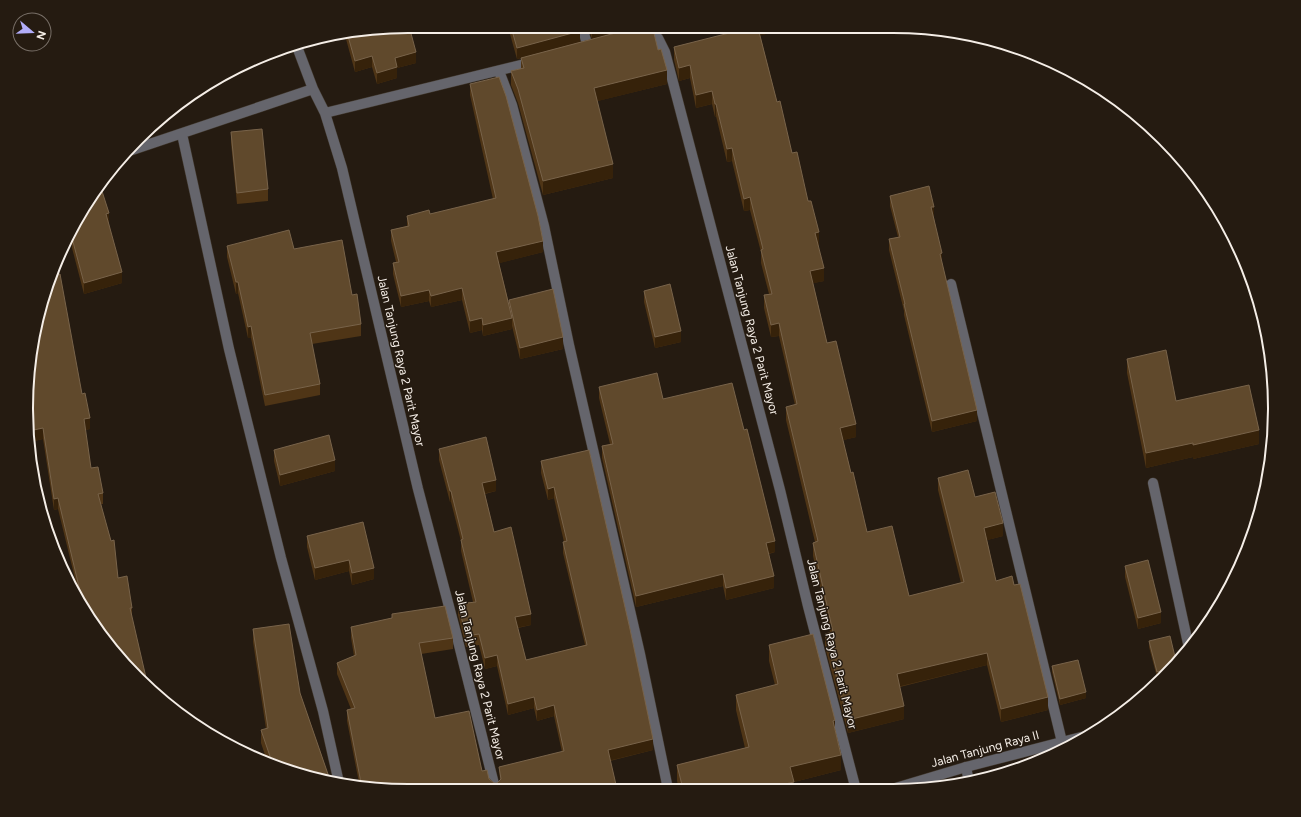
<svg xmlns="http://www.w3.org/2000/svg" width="1301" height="817" viewBox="0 0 1301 817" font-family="Figtree,sans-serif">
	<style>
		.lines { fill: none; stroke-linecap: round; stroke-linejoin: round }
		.minor-casing { stroke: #42392f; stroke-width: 11 }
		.tertiary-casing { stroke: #42392f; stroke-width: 11 }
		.minor { stroke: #65656c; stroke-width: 10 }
		.tertiary { stroke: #65656c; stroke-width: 10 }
		.wall { fill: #4f3516 }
		.shaded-wall { fill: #36220a }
		.building { fill: #60492c; stroke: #78634a }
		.labels { text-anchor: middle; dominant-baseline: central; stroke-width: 3; stroke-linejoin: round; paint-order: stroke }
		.street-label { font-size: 12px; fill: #f5eee7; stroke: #251b11 }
		.rim { fill: none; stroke: #f5eee7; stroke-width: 2 }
	</style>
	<rect width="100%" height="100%" fill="#251b11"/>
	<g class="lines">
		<g class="minor-casing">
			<path id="minor" d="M582,27L588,47
				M643,33L648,32L658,38L665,52L780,490L808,606L856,790
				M296,44L313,89L325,113
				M499,71L512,105L544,226L569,345L640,654L668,789
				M182,134L229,349L281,558L323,711L339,783
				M132,150L313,89
				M951,284L1062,742
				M1153,483L1189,648
				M966,767L969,782
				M495,788L456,633L418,489L342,168L325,113L533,62"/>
		</g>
		<g class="tertiary-casing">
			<path id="tertiary" d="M889,790L966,767L1089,735"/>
		</g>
		<use href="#minor" class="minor"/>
		<use href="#tertiary" class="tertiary"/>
	</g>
	<path class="wall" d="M409,26L416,63L397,68V78L377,84L372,67L355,72L346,39V36Z
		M508,27H579L580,42L592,39L588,27H651L667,84L597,101L613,178L543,195L518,103L511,85V71L521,69V58L517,59Z
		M738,28H771V33L760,35L777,102L819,245L818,246L824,281L813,283L827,343L856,437L843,440L851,473L867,532L909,596L961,583L938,490V478L975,497L1003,536L987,540L996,581L1014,585L1048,710L1001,722L987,665L900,687L904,719L848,733L825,647V634L830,632L813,556V543L815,542L786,420V407L795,405L779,336L771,337L764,308V295L769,294L761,263V252L750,210L744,211L732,161L727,162L716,116L715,117L712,104L696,108L690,78L679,81L674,60V47L739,31Z
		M470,84L543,252L499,263L509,304V300L563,349L520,359L512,326V329L483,336L482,330L470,333L462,300L431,307L429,301L401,307L393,274V263L396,262L391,241V230L407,226V216L430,214L493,199L470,95Z
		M231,132L268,189V201L237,204L231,143Z
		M100,185L122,283L84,294L72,248V238Z
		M890,196L934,218L942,263L977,421L932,432L904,315V311L889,250V239L898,237L890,206Z
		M227,246L294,249L352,295L361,324V336L312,344L320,384V395L265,406L251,338H248L238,293L236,294L227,257Z
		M644,291L681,342L655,348L644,302Z
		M1127,359L1176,401L1259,444L1193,459V457L1146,468L1127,373Z
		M599,387L663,399L775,552L769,554L774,588L726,600L723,586L636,607L602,458V446L610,444L599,398Z
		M82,394L90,429L85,430L91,468L103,493V504H101L118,578L132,608V619L90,621L79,595L58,509L54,510L43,439L30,442L26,408Z
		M439,449L496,491L485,494L494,532L531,625L518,628L526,660L585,645L563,553V542H564L554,498L548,500L541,473V461L589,450L653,750L610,761L617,789L360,788L347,721V710L351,709L337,674V663L354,656L351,638V627L392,618V614L453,638V649L421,654L435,718L482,771L494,783H497L500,781L499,767L562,752L554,716L537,721L534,708L508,715L497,666L485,669L479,645L466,647L458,615V604L473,602L461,551V541L451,502H450L439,460Z
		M274,450L335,471L280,486L274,461Z
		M363,522L374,579L352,585L349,571L315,580L307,547V536Z
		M1125,566L1161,623L1138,629L1125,577Z
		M253,629L300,693L330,780L268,764L261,743V730L266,729L253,642Z
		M1149,641L1176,661L1161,676L1157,677L1149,647Z
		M769,645L835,730L841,770L794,782V790L679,789L677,781V765L745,748L736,710V695L775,685L769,661Z
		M1052,666L1086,698L1060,705L1052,672Z"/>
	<path class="shaded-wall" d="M459,26H477L459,31Z
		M596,27H642L592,39V28Z
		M743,28H771V33L741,40V29Z
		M580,31V42L517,59V48Z
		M416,52V63L397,68V78L377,84V73L395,58Z
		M372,56V67L355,72V61Z
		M690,65V78L679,81V68Z
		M667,70V84L594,102V88Z
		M712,91V104L696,108V95Z
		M715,104H716V116L715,117Z
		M732,148V161L727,162V149Z
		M613,164V178L543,195V181Z
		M750,197V210L744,211V199Z
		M931,207H934V218H931Z
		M109,213V224L106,225V214Z
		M819,232V245L815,246V233Z
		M543,241V252L496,264V252Z
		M942,253V264L940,254Z
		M824,268V281L810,284V271Z
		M122,272V283L84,294V283Z
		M236,282H238V293L236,294Z
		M462,288V300L431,307V296Z
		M429,290V301L401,307V296Z
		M482,318V330L470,333V321Z
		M512,318V329L483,336V325Z
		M779,323V336L771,337V325Z
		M251,326V338H248V327Z
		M681,331V342L655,348V337Z
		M563,337V349L520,359V348Z
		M977,410V421L932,432V421Z
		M90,418V429L84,430V419Z
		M856,424V437L840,441V428Z
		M43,428V439L30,442L29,431Z
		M1259,430V444L1193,459V445Z
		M1193,443V457L1146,468V453Z
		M335,460V471L280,486V475Z
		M496,480V491L482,494V483Z
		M554,487V498L548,500V489Z
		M450,491H451V502H450Z
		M58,498V509L54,510V499Z
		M1003,523V536L984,541V528Z
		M775,541V552L766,554V543Z
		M349,560V571L315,580V568Z
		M374,568V579L352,585V573Z
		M723,574V586L636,607V596Z
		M774,576V588L726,600V588Z
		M1161,612V623L1138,629V618Z
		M531,614V625L515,628V617Z
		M987,653V665L897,687V674Z
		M497,655V666L485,669V658Z
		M1169,669L1161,676L1157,677V672Z
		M1086,692V698L1060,705V699Z
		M534,697V708L508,715V704Z
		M1048,697V710L1001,722V709Z
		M554,705V716L537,721V710Z
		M904,706V719L848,733V720Z
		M835,720V736L833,721Z
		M653,739V750L608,761V750Z
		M841,755V770L790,783V767Z
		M794,782V790L763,789Z"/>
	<path class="building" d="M409,26L416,52L395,58L397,67L377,73L372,56L355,61L348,36Z
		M511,27H579L580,31L517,48Z
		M638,27H651L653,29L658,50L661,49L667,70L594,88L613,164L543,181L518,89L511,71L524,68L521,58Z
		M749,28H758L777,102L780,101L792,153L797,152L808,201H811L819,232L815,233L824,268L810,271L827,343L836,341L856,424L840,428L851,473L853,472L867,532L892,526L909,596L964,582L938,478L968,470L975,497L995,492L1003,523L984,528L996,581L1012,576L1014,585L1020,584L1048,697L1001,709L987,653L897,674L904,706L848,720L825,634L833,632L813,543L818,541L786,407L797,404L779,323L771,325L764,295L772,294L761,250L763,249L750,197L744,199L732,148L727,149L716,104H715L712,91L696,95L690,65L679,68L674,47Z
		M499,77L506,96L538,216L543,241L496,252L512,318L483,325L482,318L470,321L462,288L431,296L429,290L401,296L393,263L399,262L391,230L409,226L407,216L429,210L430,214L496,198L470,84Z
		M262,129L268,189L237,193L231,132Z
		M100,185L109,213L106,214L122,272L84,283L72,238L73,236L75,235L74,233Z
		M929,186L934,207H931L942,253L940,254L977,410L932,421L904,304H905L889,239L900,237L890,196Z
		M289,230L294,249L342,240L352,295L357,294L361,324L310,333L320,384L265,395L251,326L248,327L238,282H236L227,246Z
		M60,274L82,394L85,393L90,418L84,419L91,468L98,467L103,493L98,494L111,541L114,540L118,578L127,576L132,608H130L147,682L90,621L84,608L58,498L54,499L43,428L29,431L26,408L46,285L52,276Z
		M670,284L681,331L655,337L644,291Z
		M553,289L563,337L520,348L509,300Z
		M1166,350L1176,401L1249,385L1259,430L1193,445V443L1146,453L1127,359Z
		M657,373L663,399L732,383L744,430L747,429L775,541L766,543L774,576L726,588L723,574L636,596L602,446L613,444L599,387Z
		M329,435L335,460L280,475L274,450Z
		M486,437L496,480L482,483L494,532L511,527L531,614L515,617L526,660L587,645L563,542L567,541L554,487L548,489L541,461L589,450L630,629L653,739L608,750L617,789L362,788L347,710L355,708L337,663L356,655L351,627L392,618V614L445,606L453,638L419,643L435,718L469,711L482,771L487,770L489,779L494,783H497L501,779L499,767L564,751L554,705L537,710L534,697L508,704L497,655L485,658L479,634L466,636L458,604L476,602L461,540L463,539L451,491H450L439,449Z
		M363,522L374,568L352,573L349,560L315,568L307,536Z
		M1148,560L1161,612L1138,618L1125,566Z
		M289,624L300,693L330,780L273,765L261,730L268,728L253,629Z
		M813,634L835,720L833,721L841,755L790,767L794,782L763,789H683L677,765L749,747L736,695L778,684L769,645Z
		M1170,636L1176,661L1169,669L1157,672L1149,641Z
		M1078,660L1086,692L1060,699L1052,666Z"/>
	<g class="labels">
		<g class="street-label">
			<text transform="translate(752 330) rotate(75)">Jalan Tanjung Raya 2 Parit Mayor</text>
			<text transform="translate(401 361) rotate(77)">Jalan Tanjung Raya 2 Parit Mayor</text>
			<text transform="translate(832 644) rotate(76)">Jalan Tanjung Raya 2 Parit Mayor</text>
			<text transform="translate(480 675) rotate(76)">Jalan Tanjung Raya 2 Parit Mayor</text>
			<text transform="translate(985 749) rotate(-15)">Jalan Tanjung Raya II</text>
		</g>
	</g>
	<path d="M0 0H1301V817H0ZM408 33H893A375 375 0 0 1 1268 408V409A375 375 0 0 1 893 784H408A375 375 0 0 1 33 409V408A375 375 0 0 1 408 33Z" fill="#251b11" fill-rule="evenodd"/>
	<path class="rim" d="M408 33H893A375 375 0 0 1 1268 408V409A375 375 0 0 1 893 784H408A375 375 0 0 1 33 409V408A375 375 0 0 1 408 33Z"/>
	<g transform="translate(32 32) rotate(109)"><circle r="19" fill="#251b11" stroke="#786f67"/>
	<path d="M0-3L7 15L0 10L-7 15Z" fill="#b2adf9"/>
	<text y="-6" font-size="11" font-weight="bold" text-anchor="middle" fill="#f5eee7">N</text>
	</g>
</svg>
